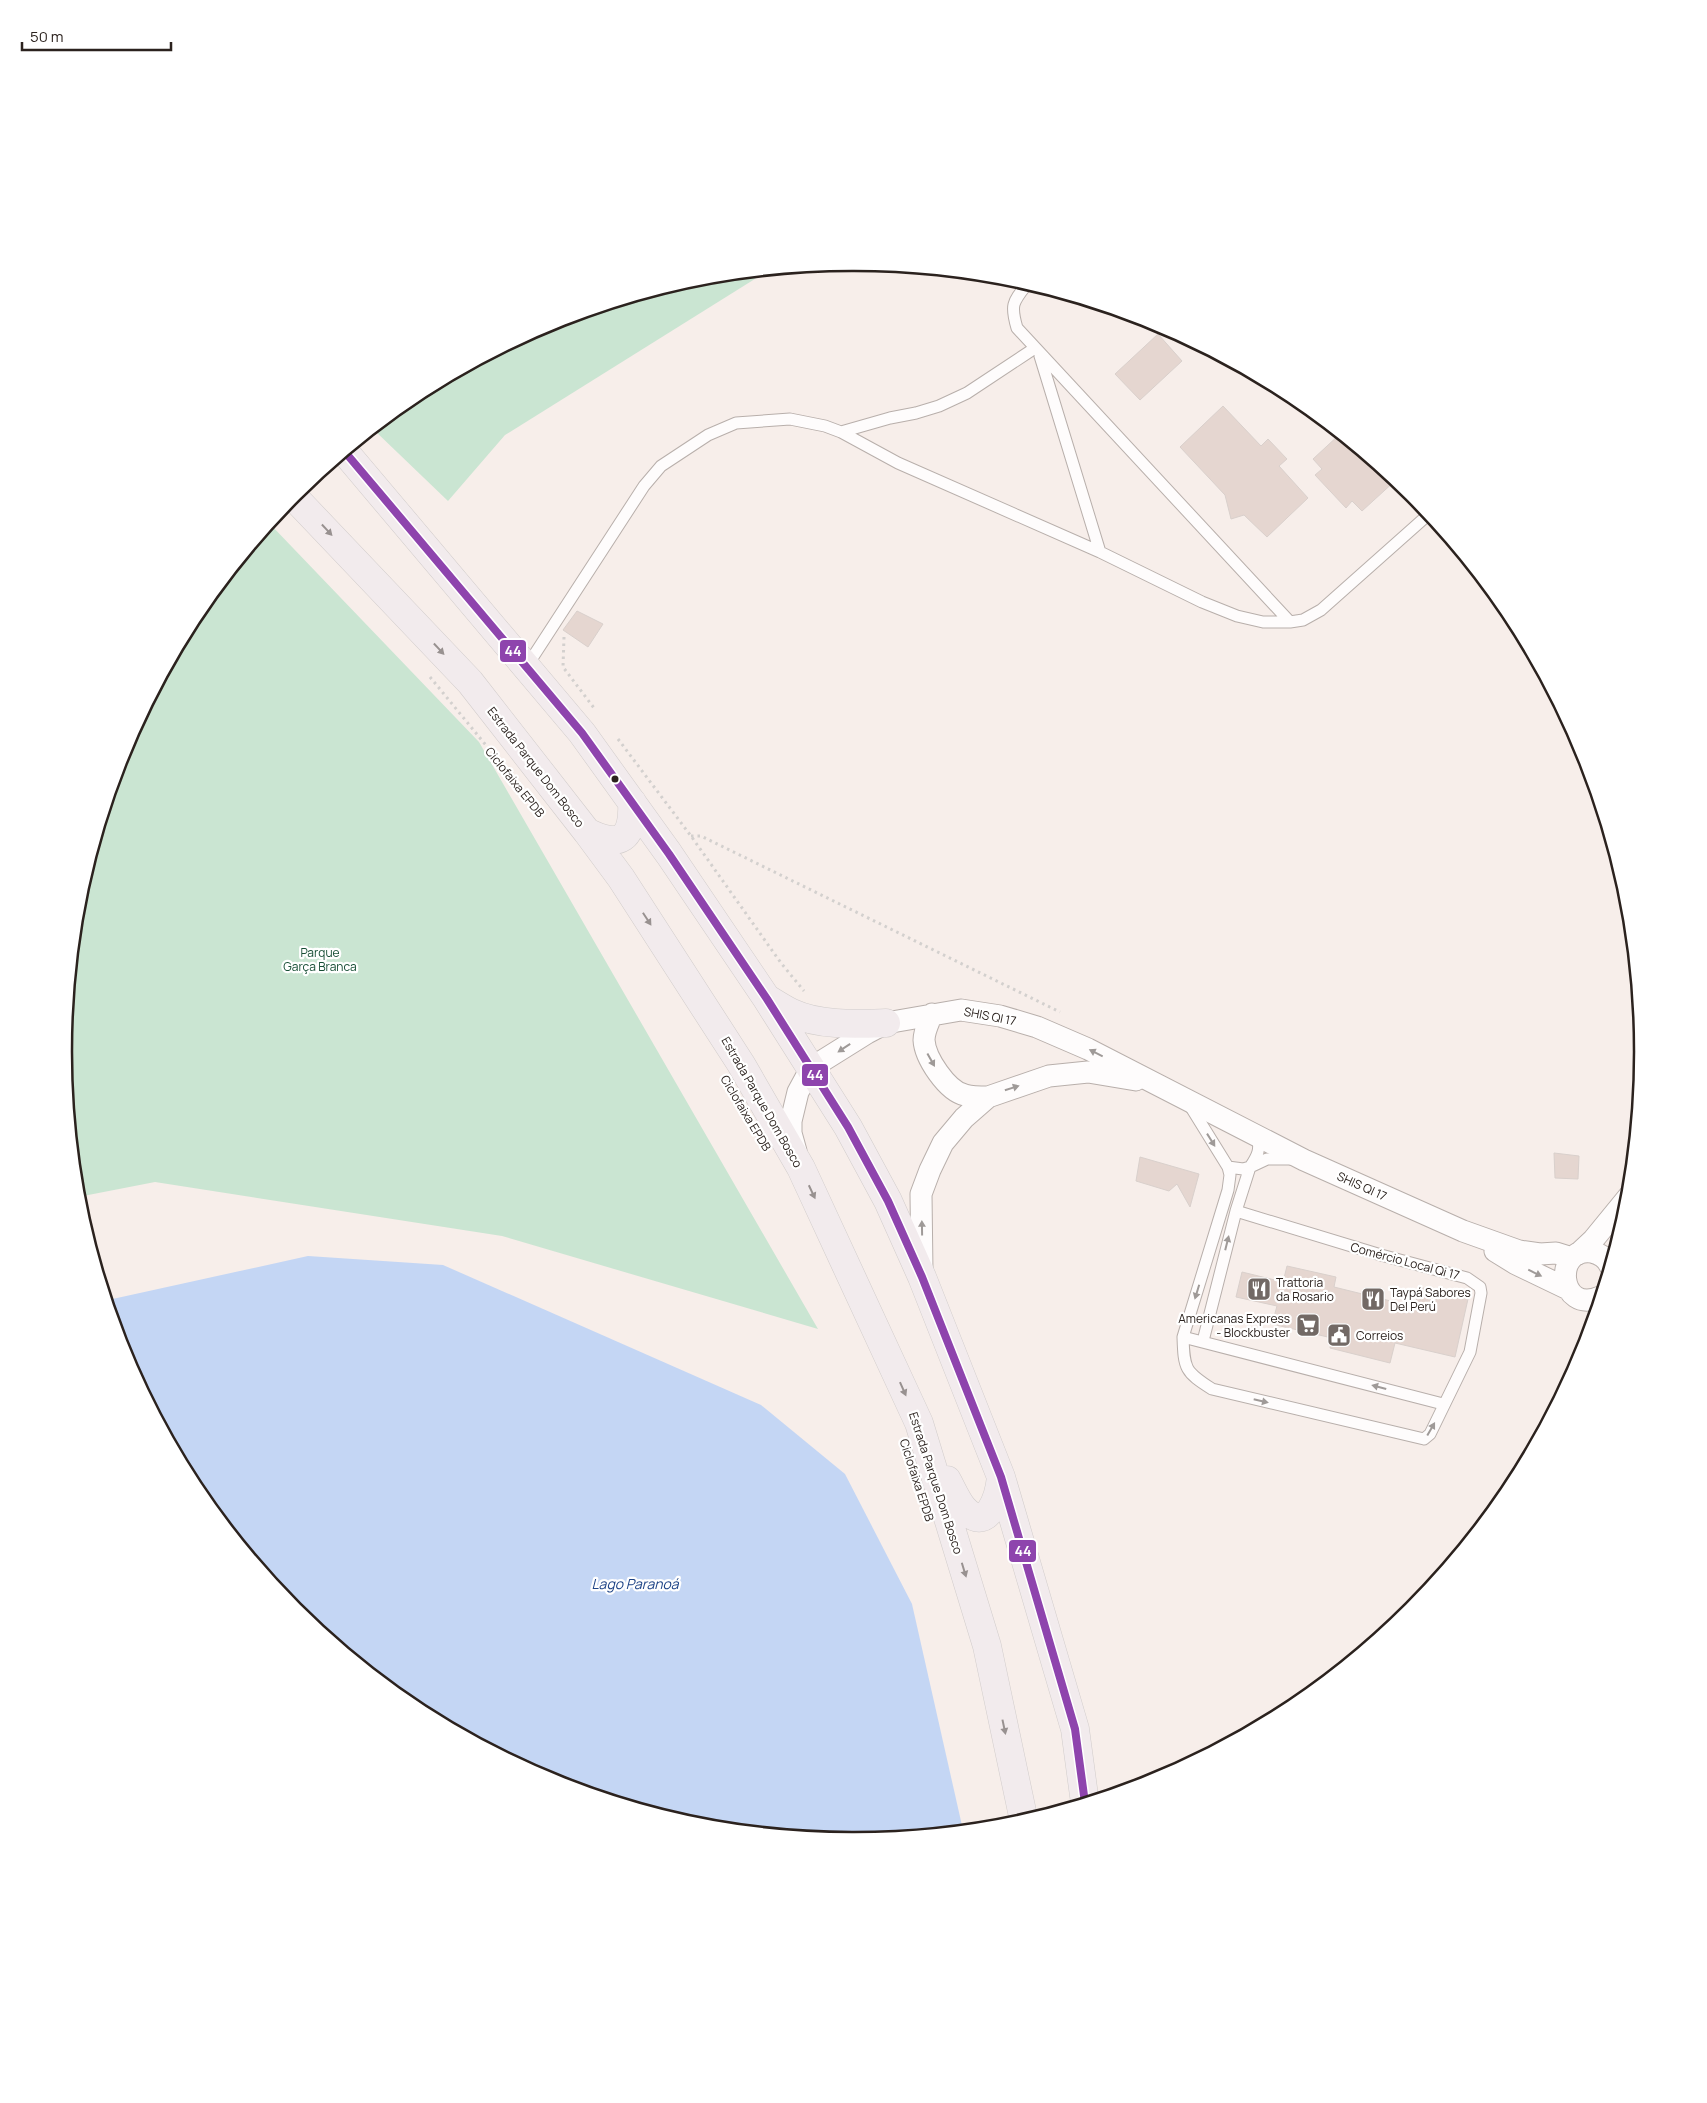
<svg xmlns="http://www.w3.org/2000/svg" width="1707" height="2103" viewBox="0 0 1707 2103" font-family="Manrope,sans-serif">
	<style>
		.green { fill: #cae5d2 }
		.water { fill: #c4d6f4 }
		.building { fill: #e5d6d0; stroke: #d9d0cc }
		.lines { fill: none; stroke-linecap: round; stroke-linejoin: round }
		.service-casing { stroke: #b8afab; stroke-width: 13 }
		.minor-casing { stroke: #b8afab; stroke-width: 23 }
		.primary-casing { stroke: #d1cccb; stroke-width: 29 }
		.path { stroke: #d3d0ce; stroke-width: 3; stroke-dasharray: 2.5 4; stroke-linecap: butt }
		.service { stroke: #fefcfc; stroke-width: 11 }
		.minor { stroke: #fefcfc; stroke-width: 21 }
		.primary { stroke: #f2ebed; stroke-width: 28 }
		.bus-1-casing { stroke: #fff; stroke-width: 11 }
		.bus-1 { stroke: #8e44ad; stroke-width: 8 }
		.oneway { fill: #989190 }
		.oneway2 { fill: #9f9a98 }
		.bus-dot { fill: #2b221e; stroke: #fff; stroke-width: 2 }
		.labels { text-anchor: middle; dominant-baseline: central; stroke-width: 4.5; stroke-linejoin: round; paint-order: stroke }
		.street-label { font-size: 12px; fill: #2b221e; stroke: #fff }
		.park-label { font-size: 12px; fill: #164d34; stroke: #fff }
		.poi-label { font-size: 12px; fill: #2b221e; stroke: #fff; text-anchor: start }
		.water-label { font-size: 14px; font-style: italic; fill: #1d4386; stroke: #fff }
		.rim { fill: none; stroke: #2b221e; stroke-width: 2.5 }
		.line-badge { stroke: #fff; stroke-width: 2 }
		.badge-label { font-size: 14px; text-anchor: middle; font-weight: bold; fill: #fff }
	</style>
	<rect width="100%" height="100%" fill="#f7eeea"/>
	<path class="green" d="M769,270L505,435L448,501L373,429L415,395L552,322L700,277Z
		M270,524L479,742L818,1329L502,1236L155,1182L78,1197L64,1051L79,897L124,749L197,613Z"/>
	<path class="water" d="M308,1256L443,1265L761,1405L845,1474L912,1604L963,1830L853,1841L699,1826L551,1781L415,1708L295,1610L197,1490L124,1353L108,1300Z"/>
	<path class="building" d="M1158,334L1182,361L1140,400L1115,374Z
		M1223,406L1261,446L1268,439L1287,459L1279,466L1308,498L1267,537L1244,515L1231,519L1225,495L1180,447Z
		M1340,434L1396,480L1362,511L1352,501L1346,508L1315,475L1322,469L1313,459Z
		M577,611L603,624L588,647L563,630Z
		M1554,1153L1579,1156L1578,1179L1555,1178Z
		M1140,1157L1199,1174L1190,1207L1177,1184L1169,1191L1136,1181Z
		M1287,1266L1336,1277L1334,1287L1415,1307L1419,1287L1468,1299L1455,1357L1395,1343L1390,1363L1330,1348L1332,1338L1272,1324L1277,1306L1236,1297L1242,1272L1283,1282Z"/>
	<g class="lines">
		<g class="service-casing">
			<path id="service" d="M1028,283C1013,302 1010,304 1017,328L1290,622
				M1040,356L1100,552
				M841,432L890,418L916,413L939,406L967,393L1035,348
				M527,666L644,486L661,466L708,435L736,423L790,419L825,426L841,432L898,463L1100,552L1202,602L1237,616L1263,622H1290L1303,620L1321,610L1429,514
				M1189,1104L1228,1167L1230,1175L1228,1190L1183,1337C1184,1369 1185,1372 1212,1389L1424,1439L1430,1434L1470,1352L1481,1293L1480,1287L1467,1278L1381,1255L1236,1211L1250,1167L1267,1159H1291
				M1228,1167L1243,1169L1250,1167C1257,1157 1262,1148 1256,1136
				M1183,1337L1443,1404
				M1203,1341L1236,1211"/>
		</g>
		<g class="minor-casing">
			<path id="minor" d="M932,1014C929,1022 924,1031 924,1040C925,1058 947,1091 965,1095C972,1097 981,1097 988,1097
				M796,1151L791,1133V1121L798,1092L811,1068L867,1033L886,1023L961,1010L1000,1016L1037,1027L1088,1049L1304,1160L1463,1231L1519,1251L1540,1254L1556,1253L1572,1258
				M1495,1251L1516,1264L1568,1289
				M1578,1254L1593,1240L1629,1196
				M922,1272L921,1194L930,1170L943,1143L964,1118L988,1097L1049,1076L1088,1072L1136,1080
				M1600,1297C1558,1315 1553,1246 1592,1252C1600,1254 1607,1258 1610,1266"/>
		</g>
		<g class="primary-casing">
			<path id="primary" d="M345,452L582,733L669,854L767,999L848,1127L888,1201L922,1277L1001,1477L1075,1729L1085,1803
				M293,496L470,682L587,832L621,878L741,1064L801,1168L919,1423L987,1646L1024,1821
				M587,832C620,849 634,839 632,802
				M768,999C776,1004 784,1009 792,1013C820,1026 856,1024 886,1023
				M947,1480C952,1489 957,1501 963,1508C988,1536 999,1496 1001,1477"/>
		</g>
		<path class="path" d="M564,637L563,667L594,708
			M430,677L512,777
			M618,739L691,836L781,963L804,991
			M691,836H701L1060,1012"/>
		<use href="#service" class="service"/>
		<use href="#minor" class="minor"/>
		<use href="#primary" class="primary"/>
		<g class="bus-1-casing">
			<path id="bus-1" d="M345,452L582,733L669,854L767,999L848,1127L888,1201L922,1277L1001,1477L1075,1729L1085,1803"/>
		</g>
		<use href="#bus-1" class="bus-1"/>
	</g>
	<defs><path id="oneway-solid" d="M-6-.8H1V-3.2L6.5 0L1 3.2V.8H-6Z" transform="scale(1.25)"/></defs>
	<g class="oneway">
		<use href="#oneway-solid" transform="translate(327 530) rotate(47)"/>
		<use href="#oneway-solid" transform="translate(439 649) rotate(47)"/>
		<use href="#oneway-solid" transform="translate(647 919) rotate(57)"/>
		<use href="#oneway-solid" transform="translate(812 1192) rotate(65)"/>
		<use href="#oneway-solid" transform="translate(903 1389) rotate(66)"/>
		<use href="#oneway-solid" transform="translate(964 1570) rotate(73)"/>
		<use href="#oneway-solid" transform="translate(1004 1727) rotate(78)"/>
	</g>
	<g class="oneway2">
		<use href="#oneway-solid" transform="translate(844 1048) rotate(146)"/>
		<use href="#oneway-solid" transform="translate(1096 1053) rotate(-153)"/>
		<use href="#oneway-solid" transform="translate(931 1060) rotate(61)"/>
		<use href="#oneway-solid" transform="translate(1012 1088) rotate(-18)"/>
		<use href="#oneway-solid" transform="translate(1211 1140) rotate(58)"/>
		<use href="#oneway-solid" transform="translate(922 1228) rotate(-91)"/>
		<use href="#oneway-solid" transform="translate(1227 1243) rotate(-76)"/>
		<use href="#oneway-solid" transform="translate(1535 1273) rotate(26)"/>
		<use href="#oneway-solid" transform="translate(1197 1292) rotate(107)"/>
		<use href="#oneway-solid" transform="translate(1379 1387) rotate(-165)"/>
		<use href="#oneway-solid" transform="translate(1261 1401) rotate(13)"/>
		<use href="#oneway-solid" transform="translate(1431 1429) rotate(-60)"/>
	</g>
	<defs>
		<g id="restaurant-square" transform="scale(1.25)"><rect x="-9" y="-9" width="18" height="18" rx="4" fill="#726965" stroke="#fff"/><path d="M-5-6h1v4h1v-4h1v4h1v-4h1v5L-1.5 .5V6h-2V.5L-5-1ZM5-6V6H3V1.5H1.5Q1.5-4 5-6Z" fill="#fff"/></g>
		<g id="supermarket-square" transform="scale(1.25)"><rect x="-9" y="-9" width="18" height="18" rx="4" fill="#726965" stroke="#fff"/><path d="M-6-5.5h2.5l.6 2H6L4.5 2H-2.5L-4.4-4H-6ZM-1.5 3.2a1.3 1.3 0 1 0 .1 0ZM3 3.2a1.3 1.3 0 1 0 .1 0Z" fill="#fff"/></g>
		<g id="civic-square" transform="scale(1.25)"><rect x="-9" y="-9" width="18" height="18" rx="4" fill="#726965" stroke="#fff"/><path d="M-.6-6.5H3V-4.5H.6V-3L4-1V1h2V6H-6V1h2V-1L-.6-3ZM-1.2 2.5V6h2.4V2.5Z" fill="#fff"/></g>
	</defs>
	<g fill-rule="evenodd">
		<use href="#restaurant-square" x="1259" y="1289"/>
		<use href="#restaurant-square" x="1373" y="1299"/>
		<use href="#supermarket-square" x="1308" y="1325"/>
		<use href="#civic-square" x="1339" y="1335"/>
	</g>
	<circle class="bus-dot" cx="615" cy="779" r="4.5"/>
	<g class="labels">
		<g class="street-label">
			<text transform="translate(536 767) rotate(52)">Estrada Parque Dom Bosco</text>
			<text transform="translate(515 782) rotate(51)">Ciclofaixa EPDB</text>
			<text transform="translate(990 1016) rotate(11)">SHIS QI 17</text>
			<text transform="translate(762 1102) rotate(60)">Estrada Parque Dom Bosco</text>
			<text transform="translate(746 1113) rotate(59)">Ciclofaixa EPDB</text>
			<text transform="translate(1362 1186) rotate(24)">SHIS QI 17</text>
			<text transform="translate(1405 1261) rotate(15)">Comércio Local Qi 17</text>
			<text transform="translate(917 1480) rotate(72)">Ciclofaixa EPDB</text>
			<text transform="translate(936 1483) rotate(72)">Estrada Parque Dom Bosco</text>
		</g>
		<g class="park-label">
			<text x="320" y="952">Parque<tspan x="320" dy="14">Garça Branca</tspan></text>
		</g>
		<g class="poi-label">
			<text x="1276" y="1282">Trattoria<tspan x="1276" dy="14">da Rosario</tspan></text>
			<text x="1390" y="1292">Taypá Sabores<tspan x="1390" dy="14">Del Perú</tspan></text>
			<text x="1290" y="1318" text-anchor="end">Americanas Express<tspan x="1290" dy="14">- Blockbuster</tspan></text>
			<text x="1356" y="1335">Correios</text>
		</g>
		<g class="water-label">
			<text x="635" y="1583">Lago Paranoá</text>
		</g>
	</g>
	<path d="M0 0H1707V2103H0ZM852 271H854A780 780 0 0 1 1634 1051V1052A780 780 0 0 1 854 1832H852A780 780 0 0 1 72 1052V1051A780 780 0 0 1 852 271Z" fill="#fff" fill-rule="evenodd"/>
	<path class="rim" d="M852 271H854A780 780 0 0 1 1634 1051V1052A780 780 0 0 1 854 1832H852A780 780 0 0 1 72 1052V1051A780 780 0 0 1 852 271Z"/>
	<g class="line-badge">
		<rect x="499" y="639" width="28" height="24" rx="5" fill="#8e44ad"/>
		<rect x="801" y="1063" width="28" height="24" rx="5" fill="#8e44ad"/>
		<rect x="1008" y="1539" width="29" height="24" rx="5" fill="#8e44ad"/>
	</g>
	<g class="badge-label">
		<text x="513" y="656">44</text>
		<text x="815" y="1080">44</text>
		<text x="1023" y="1556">44</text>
	</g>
	<path d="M22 42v8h149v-8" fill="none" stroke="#2b221e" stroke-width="2.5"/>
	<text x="30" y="42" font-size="15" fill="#2b221e" stroke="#ffffff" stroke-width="4" paint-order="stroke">50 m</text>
</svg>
